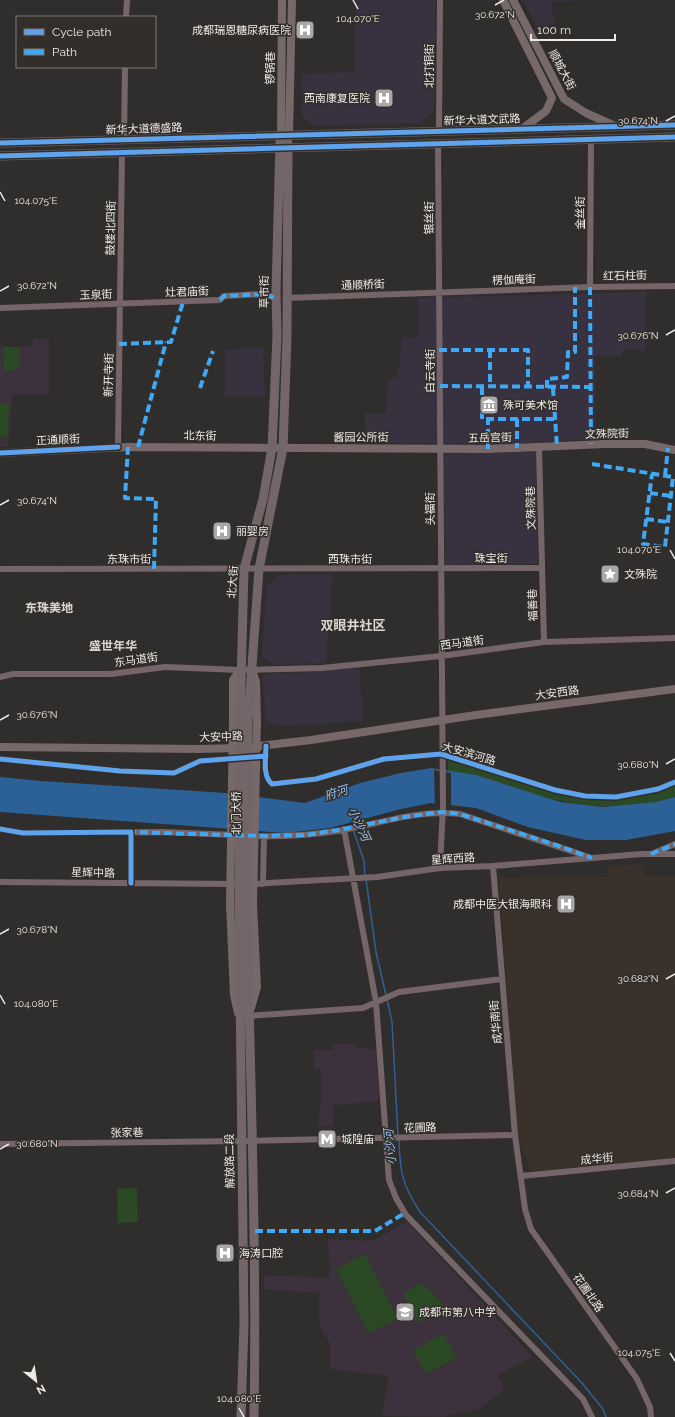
<svg xmlns="http://www.w3.org/2000/svg" width="675" height="1417" viewBox="0 0 675 1417" font-family="Raleway,'Noto Sans SC',sans-serif">
	<style>
		.commercial { fill: #383140 }
		.built { fill: #3a312a }
		.education { fill: #3c313c }
		.green { fill: #2b4924 }
		.water { fill: #2b6196 }
		.pier { fill: #302e2c }
		.lines { fill: none; stroke-linecap: round; stroke-linejoin: round }
		.stream { stroke: #2b6196; stroke-width: 1.5 }
		.street { stroke: #766568; stroke-width: 6 }
		.secondary { stroke: #77686a; stroke-width: 8 }
		.primary { stroke: #746668; stroke-width: 9 }
		.secondary-bridge { stroke: #77686a; stroke-width: 8 }
		.primary-bridge { stroke: #746668; stroke-width: 9 }
		.quiet { stroke: #3fa9f5; stroke-width: 4; stroke-dasharray: 8 4; stroke-linecap: butt }
		.cycleway-casing { stroke: #322e2a; stroke-width: 8 }
		.cycleway { stroke: #60a3ed; stroke-width: 5 }
		.ticks { fill: none; stroke: #ece9e7; stroke-width: 1.5 }
		.labels { text-anchor: middle; dominant-baseline: central; stroke-width: 3; stroke-linejoin: round; paint-order: stroke }
		.poi-label { font-size: 11px; fill: #ece9e7; stroke: #322e2a; text-anchor: start }
		.street-label { font-size: 11px; fill: #ece9e7; stroke: #322e2a }
		.neighbourhood-label { font-size: 12px; font-weight: bold; fill: #dcd6d2; stroke: #322e2a }
		.water-label { font-size: 12px; font-style: italic; fill: #97c4f5; stroke: #322e2a }
		.quarter-label { font-size: 13px; font-weight: bold; fill: #dcd6d2; stroke: #322e2a }
		.ticks-label { font-size: 10px; text-anchor: middle; fill: #ece9e7; stroke: #322e2a; stroke-width: 3; stroke-linejoin: round; paint-order: stroke }
	</style>
	<rect width="100%" height="100%" fill="#302e2c"/>
	<path class="commercial" d="M356,0H436L434,110L420,123L315,126L302,116L301,74L354,72Z
		M523,0H586L551,2L554,23L540,31Z
		M646,292L645,350H622V356L595,355V439L536,442L538,564L445,565L443,443H365V413H386L388,379L398,377L402,339L418,337V298Z
		M263,347L265,397L225,396V350Z
		M332,574L326,663L273,665L262,656L267,586L279,575Z
		M359,668L363,721L286,726L266,722L262,675Z"/>
	<path class="built" d="M644,864L645,876H675V1159L531,1171L517,1133L499,878L608,877V866Z"/>
	<path class="education" d="M33,339H49V394L12,395L8,447H0V348L33,346Z
		M333,1044H356L357,1048L376,1049L379,1101L333,1105V1126L318,1127L321,1099V1069H314L313,1050H333Z
		M407,1222L533,1357L497,1375L505,1389L481,1408L444,1417L382,1416L389,1376L330,1369V1343L321,1330L319,1320V1293L264,1289V1275L330,1278L328,1239L372,1241Z"/>
	<path class="green" d="M3,347H19L20,366L17,370L4,371Z
		M0,403L9,404L7,437H0Z
		M448,759L556,793L611,798L675,784V797C599,822 521,791 448,771Z
		M137,1188L138,1222L118,1223L117,1189Z
		M365,1254L398,1319L368,1333L336,1269Z
		M422,1282L444,1305L445,1309L420,1322L417,1320L403,1294Z
		M444,1334L457,1358L426,1374L413,1350Z"/>
	<path class="water" d="M431,768L476,775L560,802L603,807L656,802L675,797V831L626,840H586L528,827L476,808L431,803L401,809L330,828L285,833L0,812V777L41,781L226,793L305,803L360,783L401,773Z"/>
	<path class="pier" d="M434,770L451,773V807L435,805Z"/>
	<g class="lines">
		<path class="stream" d="M353,829L364,861L365,875
			M366,879L376,952L386,995
			M387,999L392,1022L398,1136
			M399,1140C400,1173 402,1184 420,1212L582,1383L603,1409L606,1417"/>
		<path class="street" d="M126,17L127,0
			M439,131L440,0
			M124,140L125,67
			M438,144L443,806L440,868
			M590,287L591,140
			M287,298L590,287L675,286
			M0,308L220,300L224,296L263,294L276,298
			M118,447L122,152
			M539,448L544,642
			M0,569L542,568
			M0,677L13,674H111L165,667L240,670L322,668L441,656L544,642L675,638
			M266,746C266,757 262,776 272,784L316,779L384,759L441,754L555,790L585,796L616,797L658,789L675,782
			M0,829L23,833L164,832L234,835
			M344,829L376,1002L389,1180L396,1198L406,1215L583,1399L592,1417
			M251,836C282,837 313,835 343,830C382,823 420,809 460,814L589,857
			M654,853L675,844
			M493,866L515,1135L525,1209L531,1229L637,1379L650,1407L651,1417
			M0,882L234,884
			M250,884L377,877L440,868L493,866L642,854H675
			M263,884L264,836
			M247,1016L363,1008L399,992L502,979
			M0,1144L242,1141L515,1135
			M521,1176L675,1161"/>
		<path class="secondary" d="M503,0L552,98L546,111L522,129
			M513,0L564,99L586,113L615,126
			M281,135L282,0
			M289,135L292,0
			M0,453L128,447L488,449L605,444H645L675,450
			M252,670L256,682L257,721
			M233,721V680L240,670
			M0,747L198,749L239,748
			M251,747L311,740L476,715L675,689
			M230,904L234,995L238,1013
			M251,1008L257,987L253,905"/>
		<path class="primary" d="M0,143L675,125
			M0,156L675,137
			M240,721L244,569L263,499L272,448L277,336L276,291L280,142
			M248,721L259,569L283,448L287,337L288,143
			M239,904L244,1323L241,1417
			M247,905C250,1075 257,1246 254,1417"/>
		<path class="secondary-bridge" d="M230,904L233,721
			M253,905L257,721"/>
		<path class="primary-bridge" d="M239,904L240,721
			M247,905L248,721"/>
		<path class="quiet" d="M590,287L591,444
			M220,300L224,296L263,294L276,298
			M119,344L171,342L183,302
			M439,350H528V387
			M490,350V387
			M440,386L591,387
			M482,387V419H555
			M200,388L213,351
			M547,388V379L567,377L568,352H575V287
			M553,388L557,447
			M517,419V448
			M128,447L125,498L156,499L154,569
			M138,447L166,342
			M488,449V419
			M592,464L673,477L665,547L643,544L652,474
			M665,476L668,448
			M650,493L671,496
			M646,519L668,522
			M128,832L264,836L306,835L344,829L404,817L442,812L460,814L559,846L592,858
			M651,854L675,844
			M255,1231H375L405,1213"/>
		<g class="cycleway-casing">
			<path id="cycleway" d="M0,143L675,125
				M0,156L675,137
				M0,453L118,447
				M266,746C266,757 262,776 272,784L316,779L384,759L441,754L555,790L585,796L616,797L658,789L675,782
				M0,759L120,771L174,773L200,761L266,756
				M0,829L23,833L131,832V883"/>
		</g>
		<use href="#cycleway" class="cycleway"/>
	</g>
	<path class="ticks" d="M353,0L358,9M495,5L504,0M666,121L675,116M0,192L5,201M0,291L9,286M666,335L675,330M0,505L9,500M670,550L675,559M0,720L9,715M666,764L675,759M0,934L9,929M666,979L675,974M0,995L5,1004M0,1149L9,1144M666,1193L675,1188M670,1353L675,1361M239,1408L244,1417"/>
	<defs>
		<g id="hospital-square" transform="scale(1)"><rect x="-9" y="-9" width="18" height="18" rx="4" fill="#aaa8a6" stroke="#322e2a"/><path d="M-5-5h3v3.5h4V-5h3V5h-3V1.5h-4V5h-3Z" fill="#fff"/></g>
		<g id="museum-square" transform="scale(1)"><rect x="-9" y="-9" width="18" height="18" rx="4" fill="#aaa8a6" stroke="#322e2a"/><path d="M0-6L6-3V-2H-6V-3ZM-5-1h2V3h-2ZM-1-1h2V3h-2ZM3-1h2V3H3ZM-6 4H6V6H-6Z" fill="#fff"/></g>
		<g id="sight-square" transform="scale(1)"><rect x="-9" y="-9" width="18" height="18" rx="4" fill="#aaa8a6" stroke="#322e2a"/><path d="M0-6L1.8-2.2L6-1.7L2.9 1.2L3.7 5.4L0 3.3L-3.7 5.4L-2.9 1.2L-6-1.7L-1.8-2.2Z" fill="#fff"/></g>
		<g id="metro-square" transform="scale(1)"><rect x="-9" y="-9" width="18" height="18" rx="4" fill="#aaa8a6" stroke="#322e2a"/><path d="M-5.5 5V-5H-3L0 0L3-5H5.5V5H3V-.5L0 4L-3-.5V5Z" fill="#fff"/></g>
		<g id="school-square" transform="scale(1)"><rect x="-9" y="-9" width="18" height="18" rx="4" fill="#aaa8a6" stroke="#322e2a"/><path d="M0-5L7-2L0 1L-7-2ZM-4 1L0 2.5L4 1V4Q0 6-4 4Z" fill="#fff"/></g>
	</defs>
	<g fill-rule="evenodd">
		<use href="#hospital-square" x="305" y="30"/>
		<use href="#hospital-square" x="384" y="98"/>
		<use href="#museum-square" x="489" y="405"/>
		<use href="#hospital-square" x="222" y="531"/>
		<use href="#sight-square" x="610" y="574"/>
		<use href="#hospital-square" x="566" y="904"/>
		<use href="#metro-square" x="327" y="1139"/>
		<use href="#hospital-square" x="225" y="1253"/>
		<use href="#school-square" x="405" y="1312"/>
	</g>
	<g class="labels">
		<g class="poi-label">
			<text x="291" y="30" text-anchor="end">成都瑞恩糖尿病医院</text>
			<text x="370" y="98" text-anchor="end">西南康复医院</text>
			<text x="503" y="405">殊可美术馆</text>
			<text x="236" y="531">丽婴房</text>
			<text x="624" y="574">文殊院</text>
			<text x="552" y="904" text-anchor="end">成都中医大银海眼科</text>
			<text x="341" y="1139">城隍庙</text>
			<text x="239" y="1253">海涛口腔</text>
			<text x="419" y="1312">成都市第八中学</text>
		</g>
		<g class="street-label">
			<text transform="translate(429 66) rotate(-90)">北打铜街</text>
			<text transform="translate(270 68) rotate(-90)">锣锅巷</text>
			<text transform="translate(562 70) rotate(62)">顺城大街</text>
			<text transform="translate(482 120) rotate(-2)">新华大道文武路</text>
			<text transform="translate(144 129) rotate(-2)">新华大道德盛路</text>
			<text transform="translate(580 213) rotate(-90)">金丝街</text>
			<text transform="translate(429 218) rotate(-90)">银丝街</text>
			<text transform="translate(111 228) rotate(-89)">鼓楼北四街</text>
			<text transform="translate(625 276) rotate(-1)">红石柱街</text>
			<text transform="translate(514 280) rotate(-2)">楞伽庵街</text>
			<text transform="translate(363 285) rotate(-2)">通顺桥街</text>
			<text transform="translate(187 292) rotate(-2)">灶君庙街</text>
			<text transform="translate(264 292) rotate(-90)">草市街</text>
			<text transform="translate(96 295) rotate(-2)">玉泉街</text>
			<text transform="translate(430 371) rotate(-90)">白云寺街</text>
			<text transform="translate(109 375) rotate(-89)">新开寺街</text>
			<text transform="translate(607 434) rotate(-1)">文殊院街</text>
			<text transform="translate(200 436) rotate(1)">北东街</text>
			<text x="361" y="437">酱园公所街</text>
			<text transform="translate(490 438) rotate(-1)">五岳宫街</text>
			<text transform="translate(58 440) rotate(-3)">正通顺街</text>
			<text transform="translate(531 508) rotate(-91)">文殊院巷</text>
			<text transform="translate(430 509) rotate(-90)">头福街</text>
			<text x="491" y="558">珠宝街</text>
			<text x="129" y="559">东珠市街</text>
			<text x="350" y="559">西珠市街</text>
			<text transform="translate(233 582) rotate(-86)">北大街</text>
			<text transform="translate(533 605) rotate(-92)">福善巷</text>
			<text transform="translate(462 643) rotate(-8)">西马道街</text>
			<text transform="translate(136 660) rotate(-8)">东马道街</text>
			<text transform="translate(557 693) rotate(-8)">大安西路</text>
			<text transform="translate(221 737) rotate(-2)">大安中路</text>
			<text transform="translate(469 754) rotate(16)">大安滨河路</text>
			<text transform="translate(236 813) rotate(-90)">北门大桥</text>
			<text transform="translate(453 859) rotate(-4)">星辉西路</text>
			<text transform="translate(93 873) rotate(1)">星辉中路</text>
			<text transform="translate(496 1022) rotate(-95)">成华南街</text>
			<text transform="translate(420 1128) rotate(-2)">花圃路</text>
			<text transform="translate(127 1133) rotate(-1)">张家巷</text>
			<text transform="translate(597 1159) rotate(-5)">成华街</text>
			<text transform="translate(230 1161) rotate(-91)">解放路二段</text>
			<text transform="translate(588 1293) rotate(55)">花圃北路</text>
		</g>
		<g class="neighbourhood-label">
			<text x="49" y="608">东珠美地</text>
			<text x="113" y="646">盛世年华</text>
		</g>
		<g class="water-label">
			<text transform="translate(336 793) rotate(-17)">府河</text>
			<text transform="translate(359 824) rotate(65)">小沙河</text>
			<text transform="translate(390 1147) rotate(-95)">小沙河</text>
		</g>
		<g class="quarter-label">
			<text x="353" y="625">双眼井社区</text>
		</g>
	</g>
	<g class="ticks-label">
		<text x="495" y="18">30.672°N</text>
		<text x="358" y="22">104.070°E</text>
		<text x="638" y="124">30.674°N</text>
		<text x="36" y="204">104.075°E</text>
		<text x="37" y="289">30.672°N</text>
		<text x="638" y="339">30.676°N</text>
		<text x="37" y="504">30.674°N</text>
		<text x="639" y="553">104.070°E</text>
		<text x="37" y="718">30.676°N</text>
		<text x="638" y="768">30.680°N</text>
		<text x="37" y="933">30.678°N</text>
		<text x="638" y="982">30.682°N</text>
		<text x="36" y="1007">104.080°E</text>
		<text x="37" y="1147">30.680°N</text>
		<text x="638" y="1197">30.684°N</text>
		<text x="639" y="1356">104.075°E</text>
		<text x="239" y="1402">104.080°E</text>
	</g>
	<rect x="16" y="16" width="140" height="52" fill="#322e2a" stroke="#7c7976"/>
	<rect x="24" y="29" width="20" height="6" fill="#60a3ed" stroke="#7c7976"/>
	<text x="52" y="36" font-size="12" fill="#ece9e7">Cycle path</text>
	<rect x="24" y="49" width="20" height="6" fill="#3fa9f5" stroke="#7c7976"/>
	<text x="52" y="56" font-size="12" fill="#ece9e7">Path</text>
	<g transform="translate(36 1381) rotate(150)" stroke="#322e2a" stroke-width="3" paint-order="stroke">
	<path d="M0-3L7 15L0 10L-7 15Z" fill="#ece9e7"/>
	<text y="-6" font-size="11" font-weight="bold" text-anchor="middle" fill="#ece9e7">N</text>
	</g>
	<path d="M531 34v6h84v-6" fill="none" stroke="#ece9e7" stroke-width="2"/>
	<text x="537" y="34" font-size="12" fill="#ece9e7" stroke="#322e2a" stroke-width="3" paint-order="stroke">100 m</text>
</svg>
